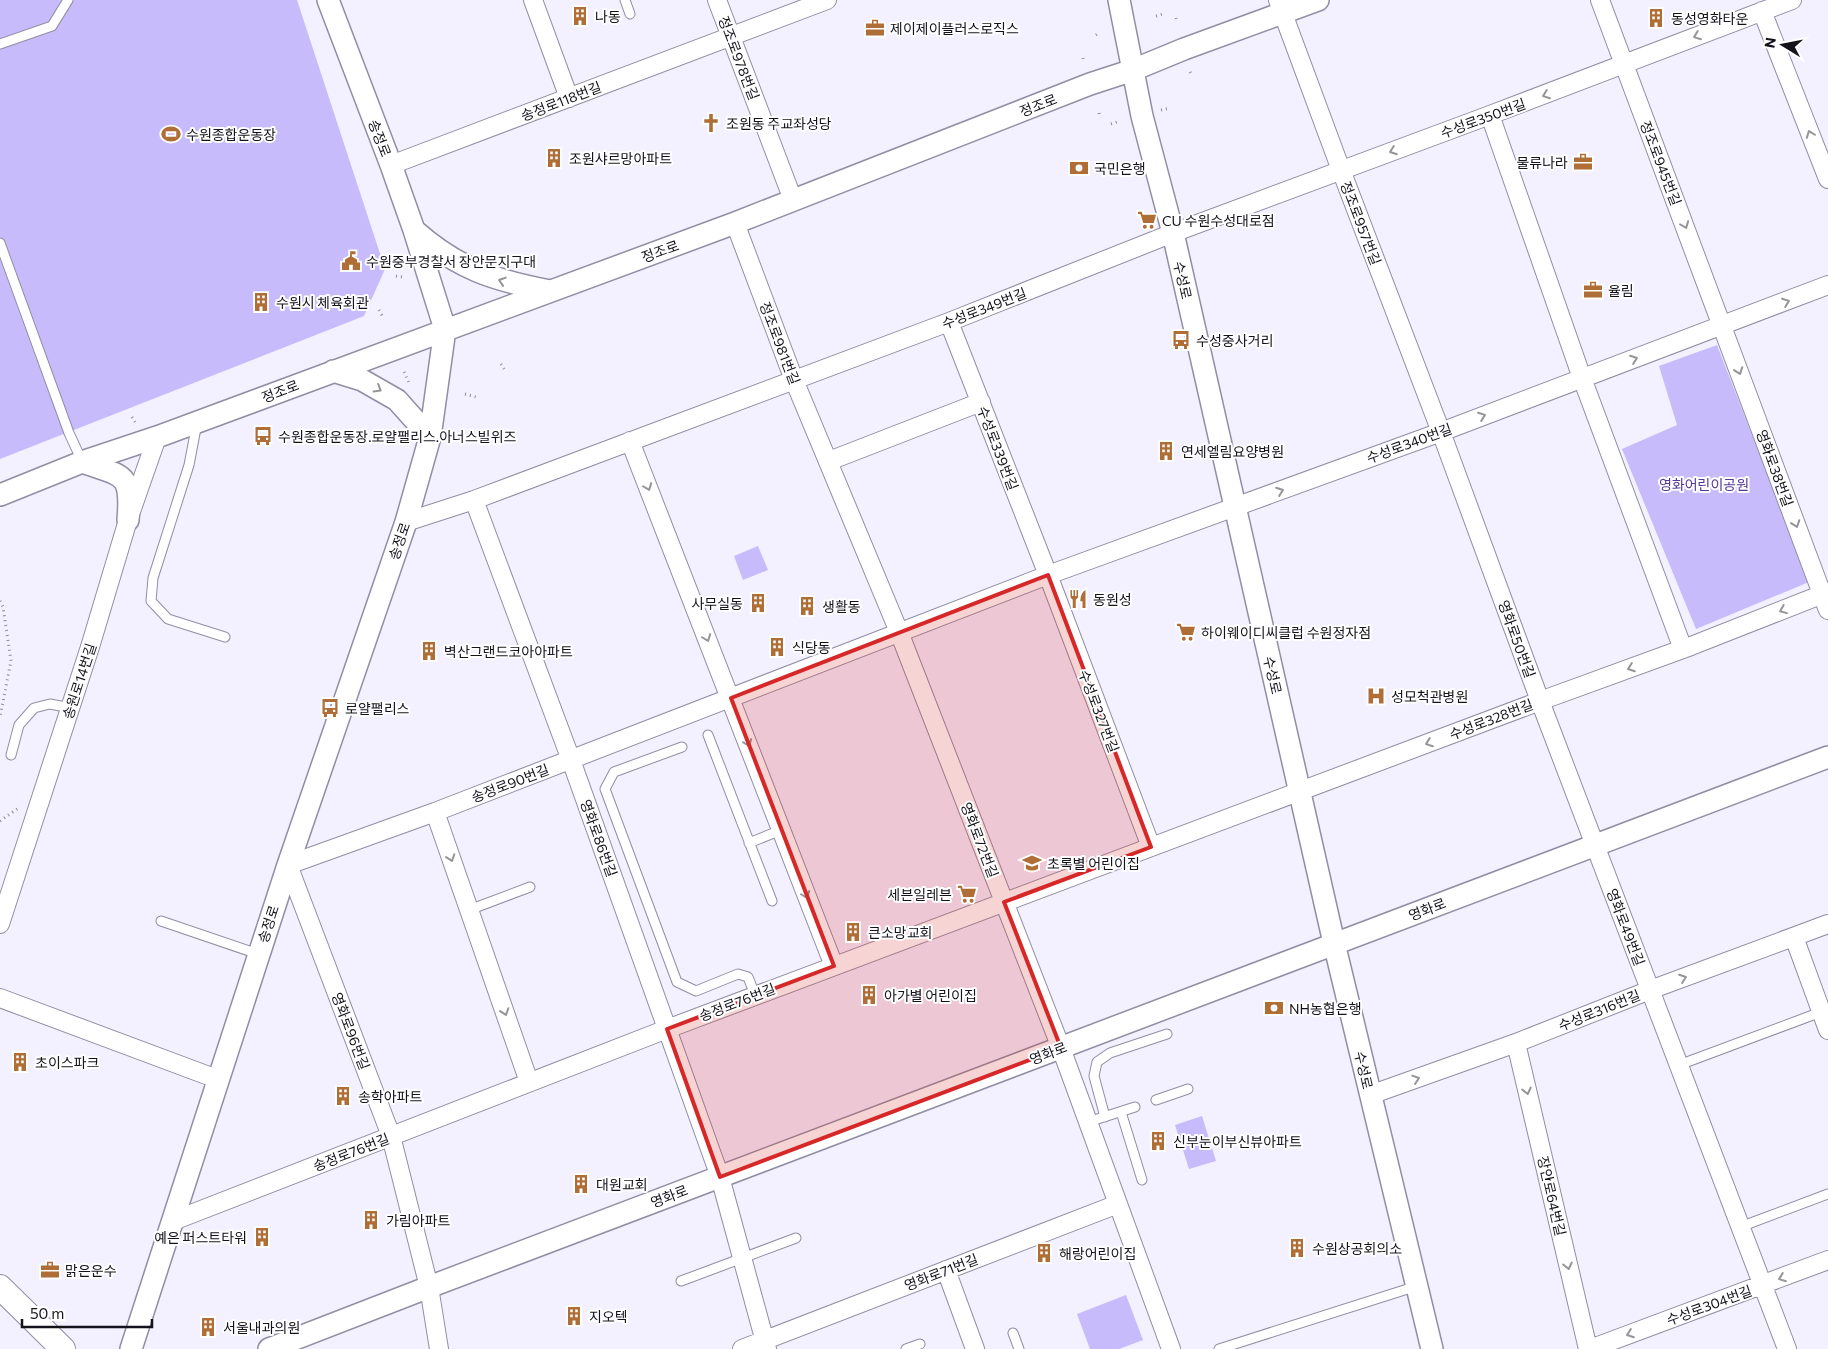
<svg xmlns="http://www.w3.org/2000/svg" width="1828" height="1349" viewBox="0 0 1828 1349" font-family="Commissioner,'Noto Sans KR',sans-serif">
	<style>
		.green { fill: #c7bbfb }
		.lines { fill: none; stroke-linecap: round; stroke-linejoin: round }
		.service-casing { stroke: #918ea4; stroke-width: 11 }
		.minor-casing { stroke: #918ea4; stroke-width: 20 }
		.tertiary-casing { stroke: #918ea4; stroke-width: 24 }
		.secondary-casing { stroke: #918ea4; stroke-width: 26 }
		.path { stroke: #8e8c97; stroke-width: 3; stroke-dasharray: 1 4; stroke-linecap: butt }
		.service { stroke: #fff; stroke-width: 9 }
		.minor { stroke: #fff; stroke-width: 18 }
		.tertiary { stroke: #fff; stroke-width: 21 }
		.secondary { stroke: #fff; stroke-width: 24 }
		.oneway { stroke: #959598 }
		.marked { fill: #d62828; fill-opacity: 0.2; stroke: #d62828; stroke-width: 4; stroke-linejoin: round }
		.labels { text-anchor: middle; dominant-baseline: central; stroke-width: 4; stroke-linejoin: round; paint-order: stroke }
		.poi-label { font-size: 14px; fill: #14131b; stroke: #fff; text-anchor: start }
		.street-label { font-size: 14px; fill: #14131b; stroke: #fff }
		.park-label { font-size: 14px; fill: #543896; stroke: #fff }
	</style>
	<rect width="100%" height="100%" fill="#f3f0ff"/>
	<path class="green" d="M0,0H297L385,269L364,316L0,459Z
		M1717,345L1809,582L1696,629L1622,449L1677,425L1659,366Z
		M758,546L768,570L743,580L734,556Z
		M1202,1116L1216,1161L1189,1169L1175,1125Z
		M1126,1295L1143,1340L1119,1349H1090L1077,1314Z"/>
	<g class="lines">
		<g class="service-casing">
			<path id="service" d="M625,0L630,14
				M0,44L52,26L68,0
				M0,243L69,433L82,461
				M197,423L189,465L153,578L151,601L168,619L225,637
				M708,735L772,901
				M682,747L614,772L605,789L677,982L696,991L738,974L748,977L755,995
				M11,755L19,725L34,708L50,704L71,708
				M749,843L781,830
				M469,910L530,887
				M161,921L258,954
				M1679,1065L1821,1012
				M1156,1100L1188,1089
				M1121,1112L1142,1180
				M1105,1117L1094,1076L1097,1062L1110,1053L1167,1034
				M1088,1122L1135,1107
				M1740,1227L1828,1194
				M681,1281L796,1238
				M1013,1333L1019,1349
				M906,1349L920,1344
				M1219,1349L1417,1286"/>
		</g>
		<g class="minor-casing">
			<path id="minor" d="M533,0L569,98
				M717,0L793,200
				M1278,0L1341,170L1441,432L1540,701L1787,1349
				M1600,0L1828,610
				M1762,11L1828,179
				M1490,115L1582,378L1683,649
				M391,165L827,0
				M735,223L794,380L899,632L1061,1048L1171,1349
				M949,322L1048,575L1151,847
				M630,441L834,966
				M829,461L981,402
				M474,500L571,760L720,1177L767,1349
				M406,522L474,500L949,322L1173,233L1490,115L1792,0
				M435,812L529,1082
				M0,924L90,647L128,520L157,437
				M1794,937L1828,1030
				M0,998L217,1079
				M1516,1043L1588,1349
				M1370,1095L1516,1043L1650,990L1828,924
				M173,1221L667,1029L1540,701L1691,646L1828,592
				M946,1270L975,1349
				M439,1349L429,1287L391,1136L288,865L435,812L1048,575L1441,432L1828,285
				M742,1349L1118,1204
				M1590,1349L1828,1260"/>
		</g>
		<g class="tertiary-casing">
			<path id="tertiary" d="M1119,0L1142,116L1173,233L1334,943L1432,1349
				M414,230C458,269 493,280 550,291
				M333,371L362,380L397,400L430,437
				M82,462C123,477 132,471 128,520
				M0,495L82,462L157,437L735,223L1090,84L1133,70L1184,49L1318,0
				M131,1349L288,865L406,522L430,437L445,329L414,230L391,165L328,0
				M269,1349L429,1287L1828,757"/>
		</g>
		<g class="secondary-casing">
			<path id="secondary" d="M0,1287L63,1349"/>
		</g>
		<path class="path" d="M1156,16L1163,14
			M1176,18L1177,22
			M1096,35L1099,33
			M1083,58L1084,62
			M1190,72L1192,76
			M1161,110L1170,108
			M1099,113L1100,118
			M1111,124L1117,122
			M396,276L402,277
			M379,310L383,317
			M501,364L504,369
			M404,372L410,385
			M465,394L476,397
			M132,417L135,422
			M0,601L3,607L11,661L0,717
			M0,821L20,807"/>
		<use href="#service" class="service"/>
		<use href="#minor" class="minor"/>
		<use href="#tertiary" class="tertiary"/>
		<use href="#secondary" class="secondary"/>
	</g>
	<defs><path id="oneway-chevron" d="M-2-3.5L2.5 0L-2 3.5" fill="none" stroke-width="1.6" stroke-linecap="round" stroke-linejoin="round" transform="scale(1.25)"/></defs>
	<g class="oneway">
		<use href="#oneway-chevron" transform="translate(1697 36) rotate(159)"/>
		<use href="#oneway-chevron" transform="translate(1546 95) rotate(159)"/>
		<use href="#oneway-chevron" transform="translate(1810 134) rotate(-111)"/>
		<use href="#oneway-chevron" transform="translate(1393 151) rotate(160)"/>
		<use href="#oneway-chevron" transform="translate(1685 225) rotate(69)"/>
		<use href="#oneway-chevron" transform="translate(502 281) rotate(-162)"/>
		<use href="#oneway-chevron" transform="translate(1786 302) rotate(-21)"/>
		<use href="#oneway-chevron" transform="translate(1634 359) rotate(-20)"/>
		<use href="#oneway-chevron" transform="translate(1739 371) rotate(70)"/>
		<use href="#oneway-chevron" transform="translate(378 389) rotate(31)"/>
		<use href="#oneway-chevron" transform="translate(1482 416) rotate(-21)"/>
		<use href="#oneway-chevron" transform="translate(648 487) rotate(69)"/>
		<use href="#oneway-chevron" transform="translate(1280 491) rotate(-20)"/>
		<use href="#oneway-chevron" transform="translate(1796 524) rotate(70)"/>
		<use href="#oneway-chevron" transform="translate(1783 610) rotate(158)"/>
		<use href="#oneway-chevron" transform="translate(707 638) rotate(69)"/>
		<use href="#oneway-chevron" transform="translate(1631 668) rotate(160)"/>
		<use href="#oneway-chevron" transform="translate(748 743) rotate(69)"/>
		<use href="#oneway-chevron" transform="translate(1429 743) rotate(159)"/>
		<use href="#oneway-chevron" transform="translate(451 858) rotate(71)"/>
		<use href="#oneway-chevron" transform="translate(806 895) rotate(69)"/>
		<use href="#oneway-chevron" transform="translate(1683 978) rotate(-20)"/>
		<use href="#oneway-chevron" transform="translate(505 1012) rotate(71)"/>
		<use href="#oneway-chevron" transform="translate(1416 1079) rotate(-19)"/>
		<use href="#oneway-chevron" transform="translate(1527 1091) rotate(77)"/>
		<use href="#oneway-chevron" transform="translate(1568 1266) rotate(77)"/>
		<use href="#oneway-chevron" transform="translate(1782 1278) rotate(159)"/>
		<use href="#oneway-chevron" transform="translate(1630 1334) rotate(160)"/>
	</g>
	<path class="marked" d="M1048,575L1151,847L1004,902L1061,1048L720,1177L667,1029L834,966L731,698Z"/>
	<defs>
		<g id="building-bare" transform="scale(1.5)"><path d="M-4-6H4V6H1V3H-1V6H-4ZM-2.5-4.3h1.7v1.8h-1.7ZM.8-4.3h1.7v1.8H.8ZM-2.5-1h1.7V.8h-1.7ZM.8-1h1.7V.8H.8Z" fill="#ae6e36" stroke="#fff" stroke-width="2.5" paint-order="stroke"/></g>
		<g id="office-bare" transform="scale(1.5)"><path d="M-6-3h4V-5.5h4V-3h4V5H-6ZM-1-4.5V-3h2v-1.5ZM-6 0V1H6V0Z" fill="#ae6e36" stroke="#fff" stroke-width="2.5" paint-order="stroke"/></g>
		<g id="church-bare" transform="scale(1.5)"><path d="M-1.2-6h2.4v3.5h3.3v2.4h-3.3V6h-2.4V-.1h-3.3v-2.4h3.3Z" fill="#ae6e36" stroke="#fff" stroke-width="2.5" paint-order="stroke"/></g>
		<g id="stadium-bare" transform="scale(1.5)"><path d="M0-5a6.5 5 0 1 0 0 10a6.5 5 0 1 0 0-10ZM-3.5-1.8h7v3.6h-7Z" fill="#ae6e36" stroke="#fff" stroke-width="2.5" paint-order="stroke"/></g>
		<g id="bank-bare" transform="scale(1.5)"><path d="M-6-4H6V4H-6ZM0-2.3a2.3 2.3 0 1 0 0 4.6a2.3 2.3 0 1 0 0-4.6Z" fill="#ae6e36" stroke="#fff" stroke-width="2.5" paint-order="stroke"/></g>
		<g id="supermarket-bare" transform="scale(1.5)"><path d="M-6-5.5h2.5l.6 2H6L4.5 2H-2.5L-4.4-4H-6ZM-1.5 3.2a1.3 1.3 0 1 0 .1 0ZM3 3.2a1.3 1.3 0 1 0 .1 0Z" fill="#ae6e36" stroke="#fff" stroke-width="2.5" paint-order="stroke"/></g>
		<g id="civic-bare" transform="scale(1.5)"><path d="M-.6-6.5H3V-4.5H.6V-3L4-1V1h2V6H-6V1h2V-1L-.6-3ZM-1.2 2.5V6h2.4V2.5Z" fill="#ae6e36" stroke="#fff" stroke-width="2.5" paint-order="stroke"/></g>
		<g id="bus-bare" transform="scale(1.5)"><path d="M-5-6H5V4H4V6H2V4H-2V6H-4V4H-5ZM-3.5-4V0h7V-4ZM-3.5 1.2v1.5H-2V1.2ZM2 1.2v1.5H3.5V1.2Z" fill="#ae6e36" stroke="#fff" stroke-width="2.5" paint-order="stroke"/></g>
		<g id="restaurant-bare" transform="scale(1.5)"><path d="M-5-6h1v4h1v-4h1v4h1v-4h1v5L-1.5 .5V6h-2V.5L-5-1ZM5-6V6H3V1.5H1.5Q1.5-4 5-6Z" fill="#ae6e36" stroke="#fff" stroke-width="2.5" paint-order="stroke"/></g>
		<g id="hospital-bare" transform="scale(1.5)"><path d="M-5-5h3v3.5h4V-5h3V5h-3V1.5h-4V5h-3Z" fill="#ae6e36" stroke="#fff" stroke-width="2.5" paint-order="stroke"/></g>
		<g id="school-bare" transform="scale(1.5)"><path d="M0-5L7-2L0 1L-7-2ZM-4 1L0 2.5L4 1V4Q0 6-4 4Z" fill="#ae6e36" stroke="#fff" stroke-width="2.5" paint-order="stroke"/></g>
	</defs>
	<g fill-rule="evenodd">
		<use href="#building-bare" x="580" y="16"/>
		<use href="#building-bare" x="1656" y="18"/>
		<use href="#office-bare" x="875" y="28"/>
		<use href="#church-bare" x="711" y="123"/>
		<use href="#stadium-bare" x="171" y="134"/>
		<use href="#building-bare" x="554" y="158"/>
		<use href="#office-bare" x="1583" y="162"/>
		<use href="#bank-bare" x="1079" y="168"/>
		<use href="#supermarket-bare" x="1147" y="220"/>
		<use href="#civic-bare" x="351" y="261"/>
		<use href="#office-bare" x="1593" y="290"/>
		<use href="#building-bare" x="261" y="302"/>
		<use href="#bus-bare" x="1181" y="340"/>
		<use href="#bus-bare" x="263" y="436"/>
		<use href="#building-bare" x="1166" y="451"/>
		<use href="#restaurant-bare" x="1078" y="599"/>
		<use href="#building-bare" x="758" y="603"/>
		<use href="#building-bare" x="807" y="606"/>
		<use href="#supermarket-bare" x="1186" y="632"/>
		<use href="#building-bare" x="777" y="647"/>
		<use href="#building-bare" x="429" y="651"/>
		<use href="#hospital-bare" x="1376" y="696"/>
		<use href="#bus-bare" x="330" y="708"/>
		<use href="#school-bare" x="1032" y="863"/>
		<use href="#supermarket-bare" x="967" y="894"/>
		<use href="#building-bare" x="853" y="932"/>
		<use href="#building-bare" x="869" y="995"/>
		<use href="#bank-bare" x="1274" y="1008"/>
		<use href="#building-bare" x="20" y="1062"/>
		<use href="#building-bare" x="343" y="1096"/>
		<use href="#building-bare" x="1158" y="1141"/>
		<use href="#building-bare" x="581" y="1184"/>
		<use href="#building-bare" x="371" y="1220"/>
		<use href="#building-bare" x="262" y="1237"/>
		<use href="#building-bare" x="1297" y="1248"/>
		<use href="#building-bare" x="1044" y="1253"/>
		<use href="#office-bare" x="50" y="1270"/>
		<use href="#building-bare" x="574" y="1316"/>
		<use href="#building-bare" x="208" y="1327"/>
	</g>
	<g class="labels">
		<g class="poi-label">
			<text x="595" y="16">나동</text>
			<text x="1671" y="18">동성영화타운</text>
			<text x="890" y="28">제이제이플러스로직스</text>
			<text x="726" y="123">조원동 주교좌성당</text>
			<text x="186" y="134">수원종합운동장</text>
			<text x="569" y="158">조원샤르망아파트</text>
			<text x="1568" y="162" text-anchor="end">물류나라</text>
			<text x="1094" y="168">국민은행</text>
			<text x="1162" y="220">CU 수원수성대로점</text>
			<text x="366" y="261">수원중부경찰서 장안문지구대</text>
			<text x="1608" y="290">율림</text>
			<text x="276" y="302">수원시 체육회관</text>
			<text x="1196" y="340">수성중사거리</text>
			<text x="278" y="436">수원종합운동장.로얄팰리스.아너스빌위즈</text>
			<text x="1181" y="451">연세엘림요양병원</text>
			<text x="1093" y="599">동원성</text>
			<text x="743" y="603" text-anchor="end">사무실동</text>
			<text x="822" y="606">생활동</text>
			<text x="1201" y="632">하이웨이디씨클럽 수원정자점</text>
			<text x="792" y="647">식당동</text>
			<text x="444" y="651">벽산그랜드코아아파트</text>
			<text x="1391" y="696">성모척관병원</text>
			<text x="345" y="708">로얄팰리스</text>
			<text x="1047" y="863">초록별 어린이집</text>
			<text x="952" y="894" text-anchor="end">세븐일레븐</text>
			<text x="868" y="932">큰소망교회</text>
			<text x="884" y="995">아가별 어린이집</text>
			<text x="1289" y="1008">NH농협은행</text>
			<text x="35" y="1062">초이스파크</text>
			<text x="358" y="1096">송학아파트</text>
			<text x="1173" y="1141">신부눈이부신뷰아파트</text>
			<text x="596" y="1184">대원교회</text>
			<text x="386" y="1220">가림아파트</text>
			<text x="247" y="1237" text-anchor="end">예은 퍼스트타워</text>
			<text x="1312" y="1248">수원상공회의소</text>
			<text x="1059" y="1253">해랑어린이집</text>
			<text x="65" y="1270">맑은운수</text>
			<text x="589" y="1316">지오텍</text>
			<text x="223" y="1327">서울내과의원</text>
		</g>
		<g class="street-label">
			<text transform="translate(739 58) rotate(69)">정조로978번길</text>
			<text transform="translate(561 101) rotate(-21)">송정로118번길</text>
			<text transform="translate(1038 105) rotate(-21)">정조로</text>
			<text transform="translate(1483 118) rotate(-20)">수성로350번길</text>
			<text transform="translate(380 138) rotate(69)">송정로</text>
			<text transform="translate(1661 163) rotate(69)">정조로945번길</text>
			<text transform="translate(1361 223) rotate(69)">정조로957번길</text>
			<text transform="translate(660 251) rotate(-20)">정조로</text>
			<text transform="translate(1183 280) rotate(77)">수성로</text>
			<text transform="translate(984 308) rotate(-21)">수성로349번길</text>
			<text transform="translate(780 343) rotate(69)">정조로981번길</text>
			<text transform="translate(280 391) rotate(-21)">정조로</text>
			<text transform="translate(1409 443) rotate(-20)">수성로340번길</text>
			<text transform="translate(998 448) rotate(69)">수성로339번길</text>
			<text transform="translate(1775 468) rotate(70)">영화로38번길</text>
			<text transform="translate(399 541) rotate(-71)">송정로</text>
			<text transform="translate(1517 639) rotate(70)">영화로50번길</text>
			<text transform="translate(1273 675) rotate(77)">수성로</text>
			<text transform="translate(79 681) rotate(-72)">송원로14번길</text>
			<text transform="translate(1099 711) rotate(69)">수성로327번길</text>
			<text transform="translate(1491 719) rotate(-21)">수성로328번길</text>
			<text transform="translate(510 783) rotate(-21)">송정로90번길</text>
			<text transform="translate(599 838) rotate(70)">영화로86번길</text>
			<text transform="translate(980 840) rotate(69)">영화로72번길</text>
			<text transform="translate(1427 909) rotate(-21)">영화로</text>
			<text transform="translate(268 924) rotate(-72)">송정로</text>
			<text transform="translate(1626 927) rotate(69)">영화로49번길</text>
			<text transform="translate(737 1002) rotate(-21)">송정로76번길</text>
			<text transform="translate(1599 1010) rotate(-22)">수성로316번길</text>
			<text transform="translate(351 1031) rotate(69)">영화로96번길</text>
			<text transform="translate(1048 1053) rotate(-21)">영화로</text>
			<text transform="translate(1364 1070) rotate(77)">수성로</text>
			<text transform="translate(351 1152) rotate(-21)">송정로76번길</text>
			<text transform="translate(669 1196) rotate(-21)">영화로</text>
			<text transform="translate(1552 1196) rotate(77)">장안로64번길</text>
			<text transform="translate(941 1272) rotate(-21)">영화로71번길</text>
			<text transform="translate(1709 1305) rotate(-20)">수성로304번길</text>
		</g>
		<g class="park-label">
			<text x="1704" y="484">영화어린이공원</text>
		</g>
	</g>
	<g transform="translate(1783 45) rotate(280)" stroke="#ffffff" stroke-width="4" paint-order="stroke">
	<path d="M0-4L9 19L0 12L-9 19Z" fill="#14131b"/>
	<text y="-8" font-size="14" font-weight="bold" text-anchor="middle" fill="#14131b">N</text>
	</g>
	<path d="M22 1319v8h130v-8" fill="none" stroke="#14131b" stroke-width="2.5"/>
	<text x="30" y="1319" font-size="15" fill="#14131b" stroke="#ffffff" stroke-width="4" paint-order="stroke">50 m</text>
</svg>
